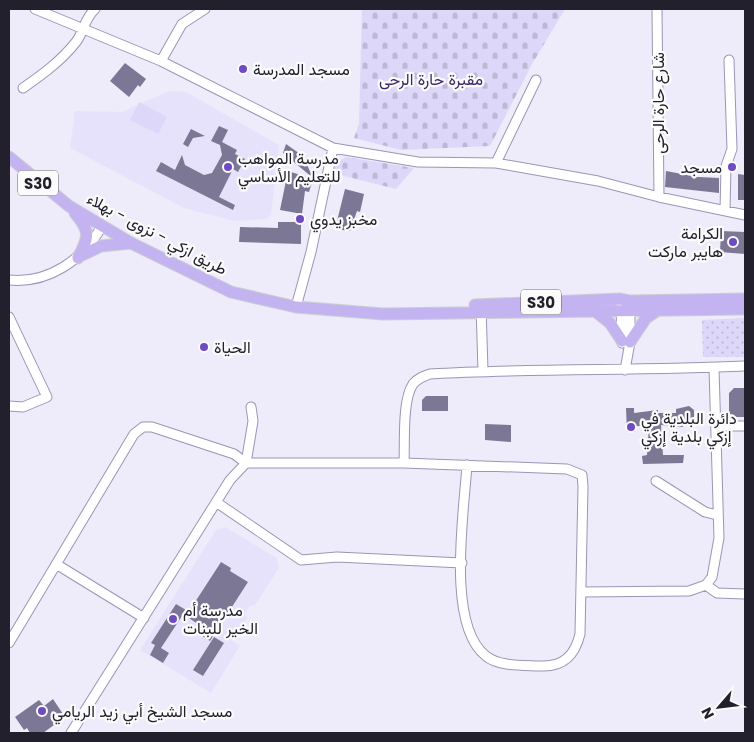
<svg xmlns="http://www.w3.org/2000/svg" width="754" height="742" viewBox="0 0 754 742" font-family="Poppins,Vazirmatn,sans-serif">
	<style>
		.built { fill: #e7e2fc }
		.cemetery { fill: url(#cemetery-stones) }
		.park { fill: url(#park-dots) }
		.pitch { fill: #ddd7f9 }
		.building { fill: #7d7796 }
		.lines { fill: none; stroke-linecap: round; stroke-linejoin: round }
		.minor-casing { stroke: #9b95b6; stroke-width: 11 }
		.major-casing { stroke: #ceced1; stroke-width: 13 }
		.minor { stroke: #fff; stroke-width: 9 }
		.major { stroke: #c3b4f1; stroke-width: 11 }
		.poi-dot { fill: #704ac3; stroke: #fbfbfb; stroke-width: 2 }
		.labels { text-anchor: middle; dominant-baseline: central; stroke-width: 4.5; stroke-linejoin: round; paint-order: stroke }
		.shield { fill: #fbfbfb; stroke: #63626a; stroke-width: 1 }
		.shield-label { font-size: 15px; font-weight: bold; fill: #22202c }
		.poi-label { font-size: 16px; fill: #22202c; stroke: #fbfbfb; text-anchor: start }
		.park-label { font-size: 16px; fill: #3a2765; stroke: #fbfbfb }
		.street-label { font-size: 16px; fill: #22202c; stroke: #fbfbfb }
	</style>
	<defs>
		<pattern id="cemetery-stones" width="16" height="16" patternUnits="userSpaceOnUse" patternTransform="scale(1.25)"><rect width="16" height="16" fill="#ddd7f9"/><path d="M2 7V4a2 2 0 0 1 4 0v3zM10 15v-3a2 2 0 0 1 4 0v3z" fill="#bdb8d6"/></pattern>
		<pattern id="park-dots" width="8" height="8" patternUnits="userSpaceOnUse" patternTransform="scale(1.25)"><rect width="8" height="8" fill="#ddd7f9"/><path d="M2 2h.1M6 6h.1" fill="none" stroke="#bdb8d6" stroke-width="1.8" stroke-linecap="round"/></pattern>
	</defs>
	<rect width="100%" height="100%" fill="#eeebfa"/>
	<path class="built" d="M169,91L186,92L279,145L271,215L266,219L235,221L184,208L70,148L75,111L122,112Z
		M225,527L277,558L279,568L255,605L250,606L245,613L247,618L232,641L240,646L211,693L140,650L216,530Z"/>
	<path class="cemetery" d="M362,9H565L531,66L490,146L401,150L354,138L359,124Z
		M346,157L414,168L396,189L332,173L336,163Z"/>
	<path class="park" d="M745,318V357H703L702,320Z"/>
	<path class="pitch" d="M139,102L167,117L158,134L130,120Z"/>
	<path class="building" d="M125,63L146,79L140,87L138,85L129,97L110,81Z
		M219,126L228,130L222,142L237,150L235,154L245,159L238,172L233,169L219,197L235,205L233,210L156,171L161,162L175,170L182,155L185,165L204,175L212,173L222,155L220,145L211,141Z
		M191,129L205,136L193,138L188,147L183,144Z
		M286,144L303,156L313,178L283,153Z
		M288,171L313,179L309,192L305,191L302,214L280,210Z
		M666,171L698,177L719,178V193L665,187Z
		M738,174L745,175V200H738Z
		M345,189L364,194L360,212L357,211L350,231L335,229Z
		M278,222H301V244L239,242L240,227L278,228Z
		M721,231L745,232V254L720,252Z
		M734,388H745V417H734L729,413V393Z
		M426,396H448V411H422V400Z
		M689,406L694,410V423H683V427L661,425L663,455H684L683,463L643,464L642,456L647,455L649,426H635V432H627L626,408H634V413L658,410V413H676V409Z
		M485,424L511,425V442L485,440Z
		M221,562L231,568L230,571L248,582L210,641L201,635L205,629L186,616Z
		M176,604L186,610L161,648L169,653L163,663L150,655L155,645L151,643Z
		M214,637L224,643L203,676L193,670Z
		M53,699L65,717L43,733H30L27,728L24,730L15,717L39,700L44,706Z"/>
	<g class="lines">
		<g class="minor-casing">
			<path id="minor" d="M35,9L161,61L333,148L418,162L496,163L598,181L659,197L745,215
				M657,9L659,197
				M161,61L182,24L205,9
				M23,88C43,74 61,61 76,42C84,32 84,19 95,9
				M496,163L536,80
				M725,211L726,166L732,149L729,60
				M9,280C48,284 83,260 102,226
				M481,306L483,371
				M621,306L622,343
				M296,307L311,252L333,148
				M9,317L47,397L23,407L9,406
				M625,370L630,342V306
				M716,426H745
				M404,463C405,443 402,400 413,384C418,378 424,376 430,374C535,368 640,371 745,366
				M656,481L705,512L717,515
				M216,502L301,560L337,557L462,563
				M56,564L144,618
				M706,585L717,593L745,594
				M581,592L689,591L706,585L712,577L719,538L714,368
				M9,643L134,434L143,427H152L234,454L246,463H404L567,469L582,475L583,486L580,634C575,655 564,667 541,666C525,665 499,667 486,656C446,625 464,512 467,465
				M71,733L230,480L246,463L253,421L251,407"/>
		</g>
		<g class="major-casing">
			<path id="major" d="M9,157L69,206L131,243L231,292L296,307L383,314L745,309
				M75,213C91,232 89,237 78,258
				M78,257L101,246L131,243
				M475,305L620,299L630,301L745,299
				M595,311L610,323L622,341
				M630,342L646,318L658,310"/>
		</g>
		<use href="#minor" class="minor"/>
		<use href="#major" class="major"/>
	</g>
	<g class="poi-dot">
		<circle cx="243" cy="69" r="5"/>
		<circle cx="228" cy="167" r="5"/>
		<circle cx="732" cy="167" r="5"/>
		<circle cx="300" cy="219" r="5"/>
		<circle cx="733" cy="242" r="5"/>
		<circle cx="204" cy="347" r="5"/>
		<circle cx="631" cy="427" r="5"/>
		<circle cx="173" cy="619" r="5"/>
		<circle cx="42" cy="711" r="5"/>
	</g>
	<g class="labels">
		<g class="shield">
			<rect x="18" y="170.5" width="40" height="25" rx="4"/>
			<rect x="521" y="289.5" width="40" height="25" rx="4"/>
		</g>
		<g class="shield-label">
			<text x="38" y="183">S30</text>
			<text x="541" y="302">S30</text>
		</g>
		<g class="poi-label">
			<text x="253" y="69">مسجد المدرسة</text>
			<text x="238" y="158">مدرسة المواهب<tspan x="238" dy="18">للتعليم الأساسي</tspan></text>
			<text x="722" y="167" text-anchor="end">مسجد</text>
			<text x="310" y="219">مخبز يدوي</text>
			<text x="723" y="233" text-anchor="end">الكرامة<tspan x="723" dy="18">هايبر ماركت</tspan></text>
			<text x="214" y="347">الحياة</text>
			<text x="641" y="418">دائرة البلدية في<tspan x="641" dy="18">إزكي بلدية إزكي</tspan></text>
			<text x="183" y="610">مدرسة أم<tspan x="183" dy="18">الخير للبنات</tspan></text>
			<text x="52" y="711">مسجد الشيخ أبي زيد الريامي</text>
		</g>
		<g class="park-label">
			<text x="431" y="79">مقبرة حارة الرحى</text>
		</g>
		<g class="street-label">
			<text transform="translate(658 103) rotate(-90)">شارع حارة الرحى</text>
			<text transform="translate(157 234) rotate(28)">طريق ازكي - نزوى - بهلاء</text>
		</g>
	</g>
	<rect width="754" height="742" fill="none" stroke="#22202c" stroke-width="20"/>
	<g transform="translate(719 707) rotate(242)" stroke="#fbfbfb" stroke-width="4" paint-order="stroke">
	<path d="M0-4L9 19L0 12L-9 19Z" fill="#22202c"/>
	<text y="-8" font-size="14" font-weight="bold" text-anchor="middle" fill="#22202c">N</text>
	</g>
</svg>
